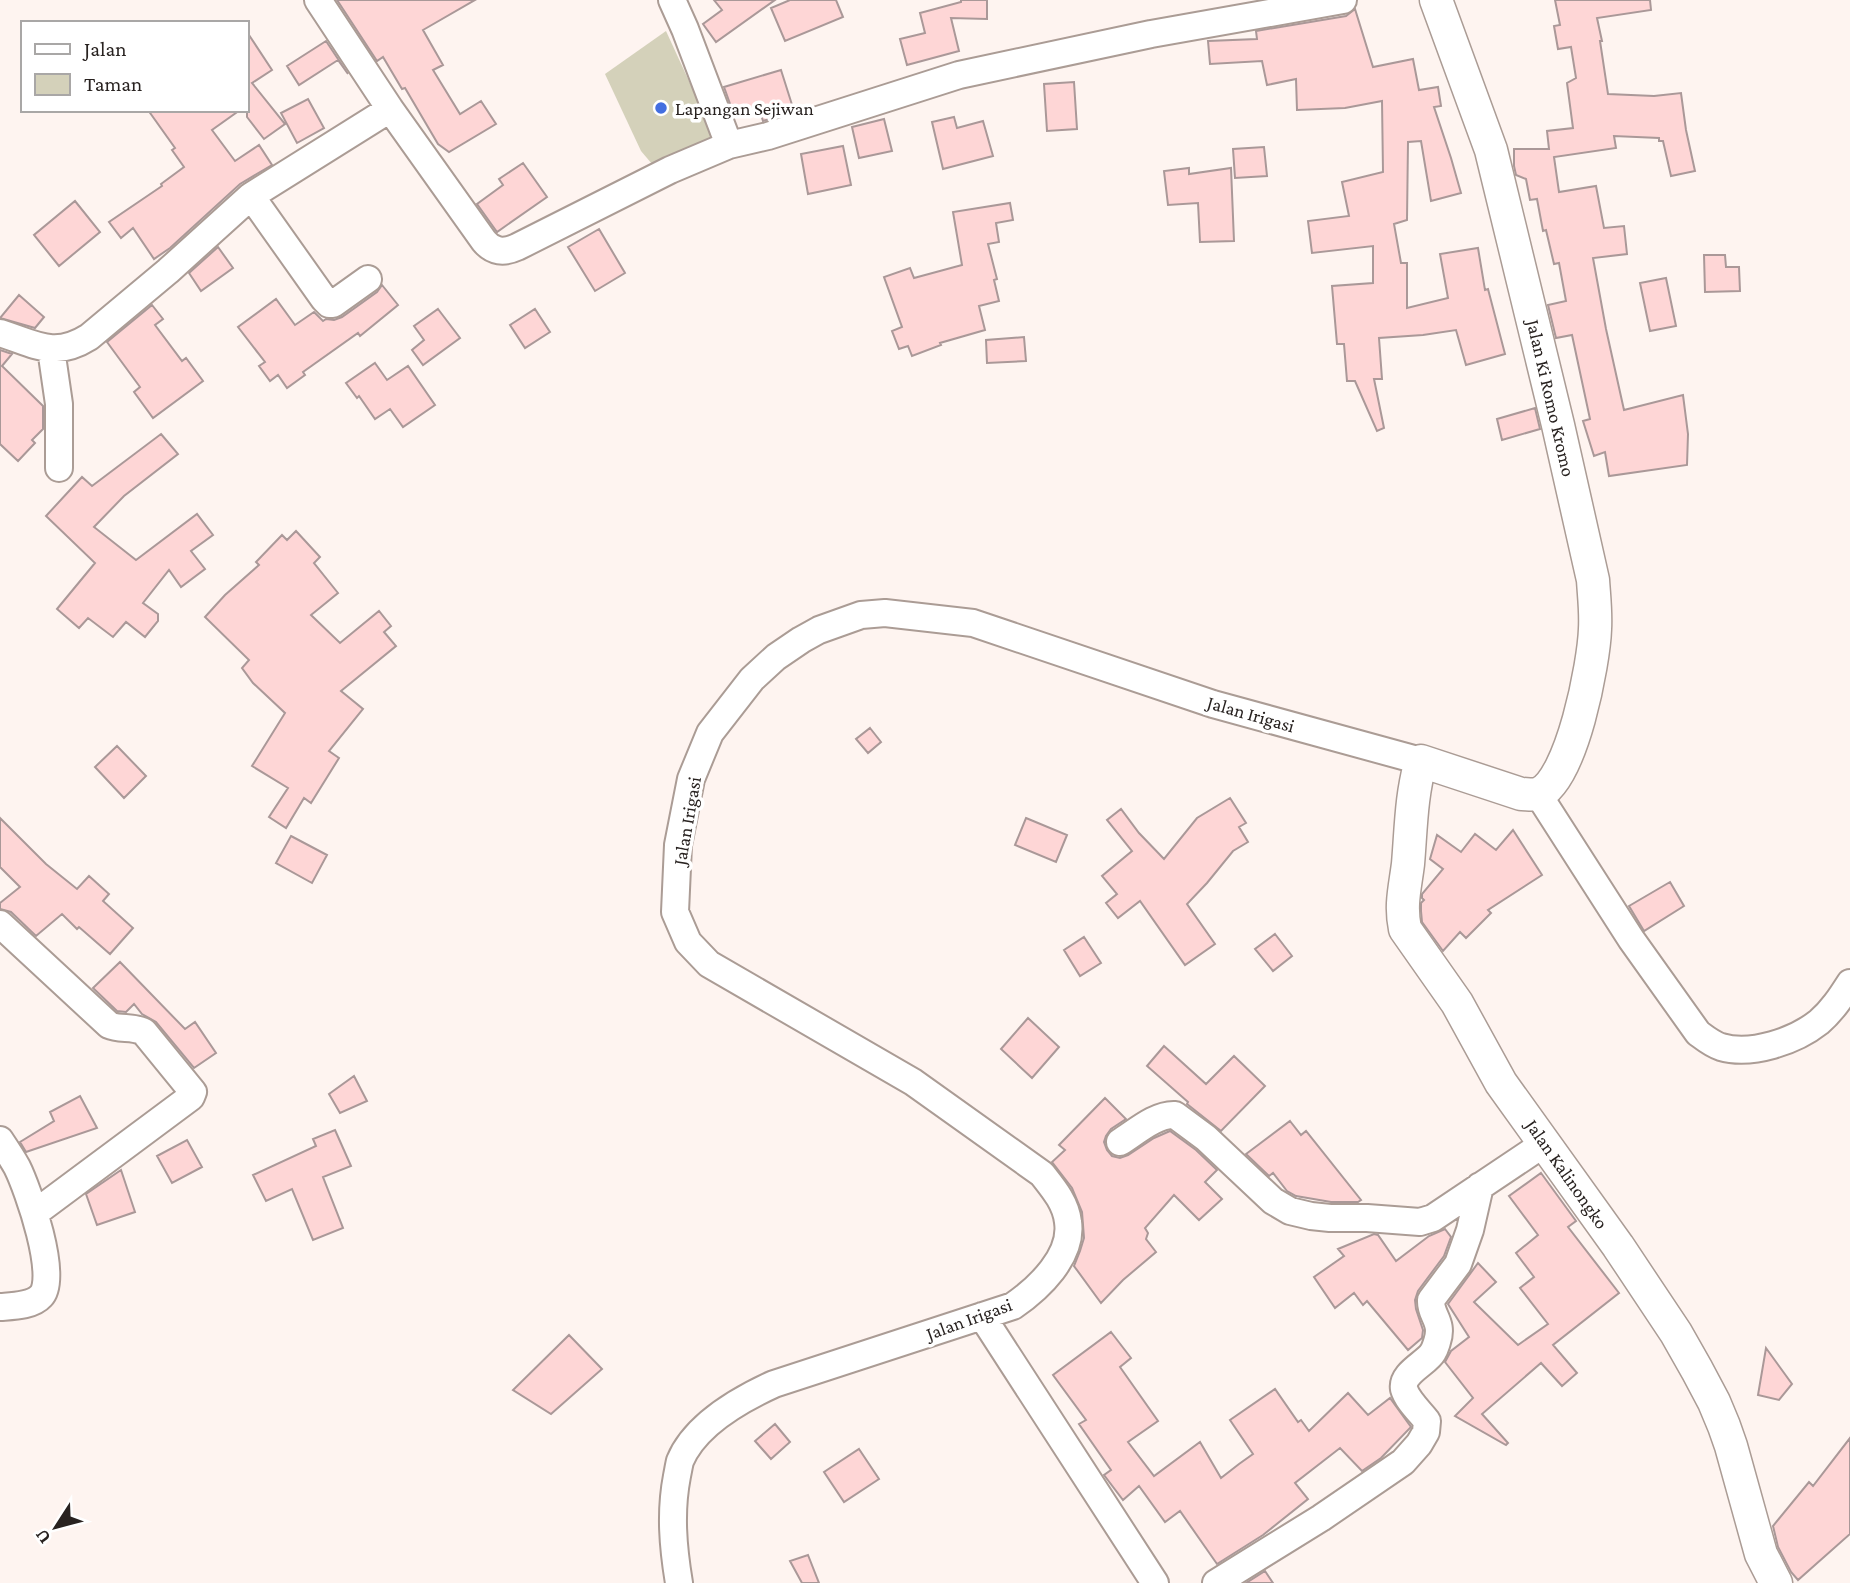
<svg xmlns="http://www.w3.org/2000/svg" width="1850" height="1583" viewBox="0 0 1850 1583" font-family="'Crimson Pro',serif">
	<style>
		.green { fill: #d4d1ba }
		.building { fill: #fed6d6; stroke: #aa9898; stroke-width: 2 }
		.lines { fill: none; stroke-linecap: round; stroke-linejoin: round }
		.minor-casing { stroke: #ab9c95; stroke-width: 30 }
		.tertiary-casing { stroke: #ab9c95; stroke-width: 35 }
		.minor { stroke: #fff; stroke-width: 26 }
		.tertiary { stroke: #fff; stroke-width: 32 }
		.poi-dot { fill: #436ee0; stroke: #fff; stroke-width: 2.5 }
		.labels { text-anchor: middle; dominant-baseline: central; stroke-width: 7; stroke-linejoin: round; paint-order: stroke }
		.poi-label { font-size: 19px; fill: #282220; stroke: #fff; text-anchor: start }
		.street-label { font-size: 19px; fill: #282220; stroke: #fff }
	</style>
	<rect width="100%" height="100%" fill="#fef4f0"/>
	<path class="green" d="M666,31L717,142L658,171L641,151L605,74Z"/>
	<path class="building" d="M337,0H475L423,30L443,65L433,70L460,114L481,101L496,124L449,152L438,144L405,88L402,89L383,57L377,61Z
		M714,0H775L716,42L703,24L722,10Z
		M790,0H836L843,17L785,41L771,8Z
		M961,0H987V19L951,18L959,51L907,65L900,39L925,33L920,13L961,2Z
		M1555,0H1650L1651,10L1597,18L1602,41H1600L1608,94L1654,96L1681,93L1686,130L1695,171L1671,176L1663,141H1659V138L1614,136L1616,148L1554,157L1559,192L1596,186L1604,228L1624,226L1627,254L1593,258L1606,329L1624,410L1683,395L1688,434L1687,465L1609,476L1605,452L1594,456L1583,421L1590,419L1572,335L1556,338L1548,305L1566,301L1559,263L1554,264L1546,230L1543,231L1537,199L1530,200L1526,179L1516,175L1514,166V149H1549L1547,131L1573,128L1567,83L1576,78L1571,47L1558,49L1554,26L1560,25Z
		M1355,9L1373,67L1413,59L1419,90L1438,87L1441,106L1434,107L1451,158L1461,193L1431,201L1421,141L1408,142L1407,220L1394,224L1401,263H1407V308L1448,298L1440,254L1478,248L1485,290L1488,289L1505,354L1466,365L1456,330L1423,335L1379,338L1382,379H1374L1384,428L1377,431L1355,381H1347L1344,344H1337L1332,286L1373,283V246L1312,253L1308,221L1349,216L1342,182L1383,172L1382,101L1345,108L1297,110L1296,79L1267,85L1262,61L1210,64L1208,41L1257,39L1256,31L1346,16Z
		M247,32L272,70L252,83L285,124L264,139L247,117Z
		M326,41L348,74L338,60L299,85L287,66Z
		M781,70L794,111L763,121L759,108L734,115L724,87Z
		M1074,82L1077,129L1047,131L1044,84Z
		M308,99L324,128L297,143L281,113Z
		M148,110H240L212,130L235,161L259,145L272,165L240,184L170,248L154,259L133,228L121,238L109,222L162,186L161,184L184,167L172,150L175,148Z
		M954,117L957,128L983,121L993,156L943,169L932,122Z
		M884,119L892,151L859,158L852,127Z
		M843,146L851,185L808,194L801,154Z
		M1264,147L1267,176L1235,178L1233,149Z
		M523,163L547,197L497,232L477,204L503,185L499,179Z
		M1189,168V174L1231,168L1234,241L1200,242L1198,203L1168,205L1164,171Z
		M75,201L100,232L59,266L34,235Z
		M1010,203L1013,220L996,223L999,242L988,244L997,279L994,280L999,301L979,306L985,330L940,343L941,345L912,356L908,346L899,349L892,331L902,327L884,277L910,268L914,278L962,265L953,212Z
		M599,229L625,273L595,291L568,247Z
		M218,247L233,268L201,291L189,273Z
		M1704,255H1725L1726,267H1739L1740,291L1705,292Z
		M1666,278L1676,326L1650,331L1640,283Z
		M382,285L398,305L360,336L358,333L303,372L305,375L287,388L278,375L270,381L259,366L265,362L238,327L276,299L295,325L314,312L323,321L326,319L334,320L342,317L377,292Z
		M19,295L44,317L35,328L0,318Z
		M152,305L163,319L155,325L182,361L186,358L203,381L153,418L134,392L140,387L107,342Z
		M438,309L460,338L423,365L412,350L424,340L414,326Z
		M535,309L550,332L525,348L510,325Z
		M1024,337L1026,361L987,363L986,340Z
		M0,350L12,354L2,366L43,406V429L32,440L35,443L18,461L0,444Z
		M375,363L387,380L408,366L435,405L403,427L390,409L375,419L359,396L357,398L346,383Z
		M1535,408L1540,429L1502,440L1497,419Z
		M161,434L178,454L124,496L94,527L136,560L197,514L213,535L191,551L205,569L181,587L169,570L143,603L158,614V621L145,637L126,622L113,637L88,618L79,628L57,609L95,563L46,516L82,477L92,486Z
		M296,531L320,557L314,563L338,593L311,615L340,643L379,611L391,626L384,632L396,646L341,691L363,709L329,751L339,758L311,803L304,798L286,828L269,817L288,788L252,766L285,713L253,683L242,668L249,660L205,617L225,595L259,565L256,562L282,535L287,540Z
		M870,728L881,742L868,753L856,739Z
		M117,746L146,776L124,798L95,767Z
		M1230,798L1246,823L1239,827L1248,842L1233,851L1207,883L1187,904L1215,944L1185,965L1140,901L1118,918L1106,903L1117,894L1102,876L1132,851L1107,820L1121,809L1139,833L1164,859L1197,818Z
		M0,818L46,864L77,889L89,876L109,894L103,901L133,928L110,954L79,927L77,929L62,914L36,936L11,912L0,909V903L20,887L0,867Z
		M1026,818L1067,835L1056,862L1015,845Z
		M1513,830L1542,875L1488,910L1491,913L1466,938L1460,932L1443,951L1422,922L1421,911V903L1424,900L1422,898V894L1443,869L1430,859L1437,835L1461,852L1475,834L1496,850Z
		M291,836L327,855L312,883L276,863Z
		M1670,882L1684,906L1644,931L1629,906Z
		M1275,934L1292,956L1273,971L1255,949Z
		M1084,937L1101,963L1080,976L1064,950Z
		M120,962L185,1029L195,1022L216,1053L194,1068L156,1022L142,1014L134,1004L126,1012L117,1011L93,988Z
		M1028,1018L1059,1047L1032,1078L1001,1049Z
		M1164,1046L1206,1084L1234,1056L1265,1086L1221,1131L1187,1104L1188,1102L1147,1066Z
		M354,1076L367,1101L340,1113L329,1094Z
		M80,1096L97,1128L26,1152L20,1142L54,1121L50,1112Z
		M1105,1098L1126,1119L1111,1129L1106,1136L1104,1142L1107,1150L1112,1156L1120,1158L1128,1155L1154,1138L1170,1131L1196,1150L1217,1170L1205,1182L1222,1199L1199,1220L1174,1195L1145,1228L1148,1233L1146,1239L1156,1252L1123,1280L1101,1303L1074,1266L1080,1251L1084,1238L1082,1212L1072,1188L1052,1162L1065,1150L1059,1145Z
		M1290,1121L1301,1135L1306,1131L1361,1200L1358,1202H1331L1296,1196L1287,1191L1273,1173L1269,1176L1246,1154Z
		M335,1130L351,1166L323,1177L343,1228L313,1240L292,1189L266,1201L253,1175L316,1146L313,1139Z
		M187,1140L202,1167L172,1183L157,1156Z
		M121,1170L135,1212L97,1225L86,1194Z
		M1541,1173L1576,1221L1568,1227L1619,1293L1553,1345L1577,1373L1562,1386L1541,1363L1482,1414L1508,1443L1506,1445L1455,1416L1473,1398L1445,1362L1451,1351L1469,1337L1448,1304L1478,1263L1496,1282L1474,1302L1518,1345L1548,1324L1520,1288L1534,1277L1516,1253L1538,1235L1509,1196Z
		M1445,1229L1451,1237L1444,1256L1418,1291L1415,1300L1416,1309L1423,1330L1422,1338L1408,1350L1367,1301L1363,1305L1354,1293L1335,1308L1314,1277L1344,1256L1338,1249L1374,1234L1378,1235L1396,1261L1429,1236Z
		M1111,1332L1131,1358L1120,1367L1158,1421L1128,1442L1154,1476L1200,1442L1221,1478L1239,1464L1253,1454L1230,1420L1275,1389L1298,1422L1301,1420L1309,1431L1348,1393L1368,1415L1390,1398L1411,1427L1381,1458L1362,1471L1340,1448L1295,1483L1308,1499L1263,1535L1217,1564L1180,1511L1165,1522L1139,1486L1123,1500L1104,1475L1111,1470L1079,1424L1086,1420L1053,1375Z
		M569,1335L602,1369L551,1414L513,1390Z
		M1766,1348L1792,1384L1779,1400L1758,1395Z
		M775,1424L790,1442L771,1459L755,1441Z
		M1850,1438V1534L1798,1580L1791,1572L1778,1547L1773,1526L1809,1482L1813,1486Z
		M859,1449L879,1479L844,1502L824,1472Z
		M808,1555L819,1583H802L790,1561Z
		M1265,1571L1273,1583H1246Z"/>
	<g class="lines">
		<g class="minor-casing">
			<path id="minor" d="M318,0L390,109L484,241C493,252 504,253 517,247L670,170L729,145L768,136L959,75L1151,34L1343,0
				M672,0L685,29L729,145
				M251,196L324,299L329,304H333L368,279
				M0,333C35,344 54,359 89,337L168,271L251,196L390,109
				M51,349L59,404V468
				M1538,794L1631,939L1698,1033C1706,1039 1712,1044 1721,1047C1752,1056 1795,1041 1819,1022C1832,1011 1841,997 1850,983
				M0,924L109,1025C120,1030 133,1026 144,1032L193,1092L191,1097L35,1213
				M0,1140C6,1149 12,1158 17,1167C28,1189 59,1278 41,1296C32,1306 13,1306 0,1307
				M1120,1142C1136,1132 1156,1114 1175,1115L1206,1138L1273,1201L1290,1211L1311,1216L1330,1218H1367L1420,1222L1433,1218L1545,1143
				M982,1316L1155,1583
				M679,1583C673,1547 670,1512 677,1476C678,1471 679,1465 680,1461C695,1425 741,1399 774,1384L1013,1306C1039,1288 1073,1256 1068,1222C1066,1203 1053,1188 1042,1174L913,1082L709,964L688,942L675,912L678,845L691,779L710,733L752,679L776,657L801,640L819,630L861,615L885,613L973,623L1213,704L1421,761
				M1216,1583L1321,1518L1403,1462L1419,1444L1426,1432L1427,1421C1420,1412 1407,1400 1404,1389C1401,1373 1427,1363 1433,1352C1435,1349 1436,1345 1437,1342C1444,1321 1430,1316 1431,1300L1458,1264L1470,1230L1480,1186"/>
		</g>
		<g class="tertiary-casing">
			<path id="tertiary" d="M1436,0L1491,150L1558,425L1593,580C1594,596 1596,612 1595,629C1594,662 1572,781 1538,794C1533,795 1526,794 1521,794L1421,761C1411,795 1411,829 1408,864C1405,888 1400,905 1405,929L1457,1003L1501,1083L1618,1246L1676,1333L1697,1370L1714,1402L1724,1426L1731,1446L1761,1554L1776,1583"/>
		</g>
		<use href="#minor" class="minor"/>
		<use href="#tertiary" class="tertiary"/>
	</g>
	<circle class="poi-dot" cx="661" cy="108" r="7"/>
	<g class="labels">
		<g class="poi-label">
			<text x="675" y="108">Lapangan Sejiwan</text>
		</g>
		<g class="street-label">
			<text transform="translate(1551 398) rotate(77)">Jalan Ki Romo Kromo</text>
			<text transform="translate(1251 714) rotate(16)">Jalan Irigasi</text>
			<text transform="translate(687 821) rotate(-80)">Jalan Irigasi</text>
			<text transform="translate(1567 1174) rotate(55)">Jalan Kalinongko</text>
			<text transform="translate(969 1319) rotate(-20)">Jalan Irigasi</text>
		</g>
	</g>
	<rect x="21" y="21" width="228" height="91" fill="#ffffff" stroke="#a9a7a6" stroke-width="2"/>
	<rect x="35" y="44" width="35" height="10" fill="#ffffff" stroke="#a9a7a6" stroke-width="2"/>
	<text x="84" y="56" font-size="21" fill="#282220">Jalan</text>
	<rect x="35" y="74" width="35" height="21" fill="#d4d1ba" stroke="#a9a7a6" stroke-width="2"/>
	<text x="84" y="91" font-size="21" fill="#282220">Taman</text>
	<g transform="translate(56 1527) rotate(234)" stroke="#ffffff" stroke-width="5" paint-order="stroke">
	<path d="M0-5L12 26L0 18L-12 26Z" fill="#282220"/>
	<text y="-10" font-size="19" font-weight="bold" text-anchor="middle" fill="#282220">U</text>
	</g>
</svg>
